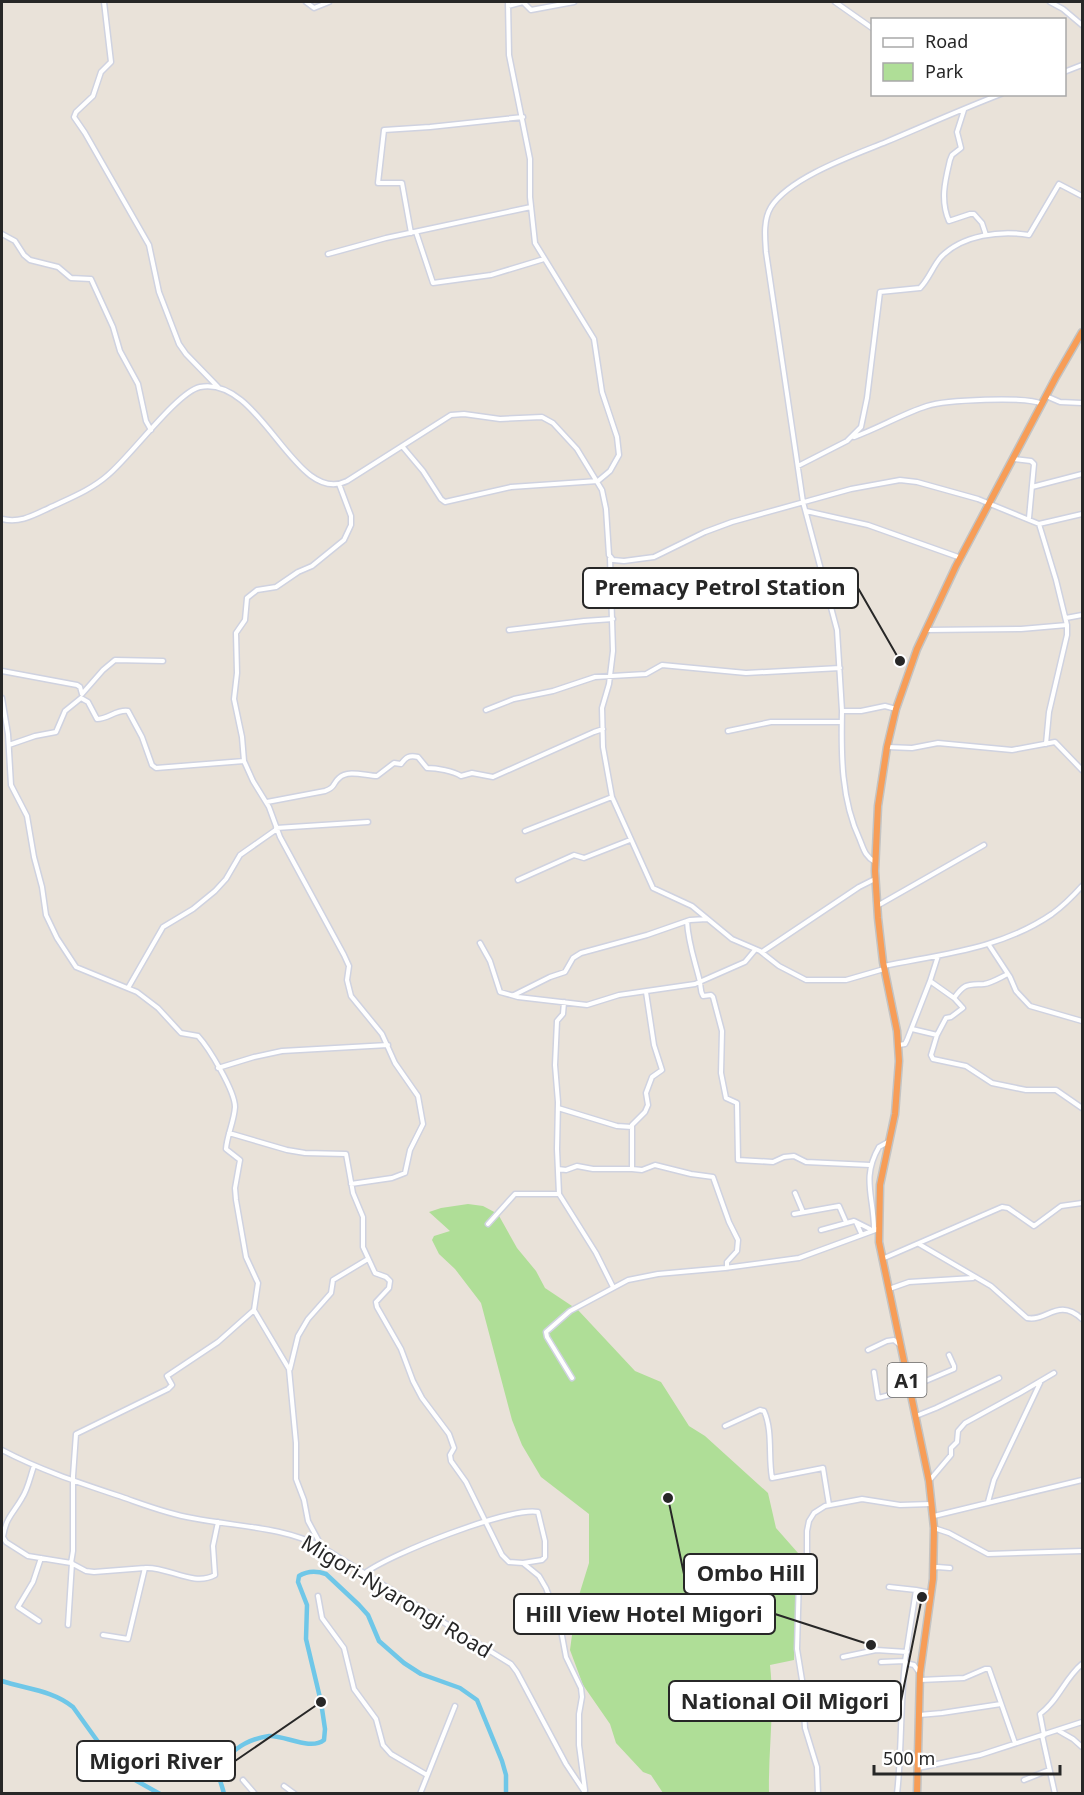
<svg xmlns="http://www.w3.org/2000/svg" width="1084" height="1795" viewBox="0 0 1084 1795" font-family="'Noto Sans',sans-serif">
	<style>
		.green { fill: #afde97 }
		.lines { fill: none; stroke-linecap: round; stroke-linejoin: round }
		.river { stroke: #6fc7e8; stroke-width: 4.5 }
		.minor-casing { stroke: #cfd2e0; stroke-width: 7 }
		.highway-casing { stroke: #c3c3c3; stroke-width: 9 }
		.minor { stroke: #fff; stroke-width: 4 }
		.highway { stroke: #f79d57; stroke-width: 6 }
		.labels { text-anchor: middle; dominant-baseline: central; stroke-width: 5; stroke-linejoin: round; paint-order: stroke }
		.shield { fill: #fff; stroke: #686868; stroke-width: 1.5 }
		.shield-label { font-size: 20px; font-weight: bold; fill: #272727 }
		.street-label { font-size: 21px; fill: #272727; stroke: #fff }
		.leader { fill: none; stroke: #272727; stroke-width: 2 }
		.callout-dot { fill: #272727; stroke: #fff; stroke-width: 2 }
		.callout { fill: #fff; stroke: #272727; stroke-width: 2 }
		.callout-label { font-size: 22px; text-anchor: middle; font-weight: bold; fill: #272727 }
	</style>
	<rect width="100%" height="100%" fill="#e9e2d9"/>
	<path class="green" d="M468,1204L483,1206L498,1214L517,1248L536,1271L545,1288L578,1310L635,1371L661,1382L689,1426L705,1436L768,1493L776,1528L798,1553L807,1560C797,1579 799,1600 797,1622C796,1635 794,1647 794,1660L770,1665C775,1710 768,1750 769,1793H663L651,1775L643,1772L616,1743L610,1724L583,1685L570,1650L576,1605L589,1563V1514L541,1477L522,1445L512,1420L481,1303L455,1269L439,1254L432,1240L434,1236L450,1231L429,1212L441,1208Z"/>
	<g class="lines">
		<path class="river" d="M2,1681C26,1689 52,1690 73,1707L119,1771L160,1794
			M224,1794C223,1789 221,1784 220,1780C218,1755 247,1739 269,1736C285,1735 310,1751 324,1740L325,1729L321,1702L306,1639L307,1605L298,1582L299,1576C307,1571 317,1571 326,1574L359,1605L368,1615L379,1641L404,1663L421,1674L460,1688L477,1700L502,1761L506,1775V1794"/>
		<g class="minor-casing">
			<path id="minor" d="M104,2L111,62L101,72L93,96L76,112L74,117L85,133L149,245L159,292L179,344L186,354L218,387
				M306,2L314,8L329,2
				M835,2L872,28
				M1050,2L1063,9L1082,25
				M508,6L523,2L531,10L574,2
				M1064,72L1082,65
				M964,110L957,132L961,148L952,155L950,160C945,181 940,200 949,221L970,214H974L982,223L986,235
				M416,232L433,283L491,275L544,259
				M411,233L402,183H378L384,130L430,127L523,117
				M2,234L15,241L24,255L30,260L58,267L71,278L91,279L113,327L120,351L138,384L146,421L151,430
				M328,254L386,238L531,207
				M1046,396L1060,402L1082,403
				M854,437C879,428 902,414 927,406C945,400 1026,396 1042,404
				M402,446L423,471L441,499L445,502L511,487L598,481L610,471L619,455L617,437L602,392L594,339L535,243L530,197V159L509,55L508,2
				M1014,459L1031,461L1034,464L1029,518
				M798,466L847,441L861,427L867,398L880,292L920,288C929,279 933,266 941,257C962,235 1001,230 1029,235L1059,184L1082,196
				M1032,487L1082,474
				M806,511L868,525L961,558
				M2,519C20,523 32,516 49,508C70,498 91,490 108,475C131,456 177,392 200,387C261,375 295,507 347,481L451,415L464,414L500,419L542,417L553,423L577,449L602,490L606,509L609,555L613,560L624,561L654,557L705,532L732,522L851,489L900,480L917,482L978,499L1039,524L1056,580L1067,625L1021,629L926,630
				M1039,524L1082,514
				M610,558L613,651L609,684L602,708L603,747L612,797L653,888L692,906L732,939L760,951L779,966L806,980H846L884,969
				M1066,618L1082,615
				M509,630L584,621L613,619
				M2,671L77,685L80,687L82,694
				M82,694L103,670L115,660L163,661
				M2,698L8,734L11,785L27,816L34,857L42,887L46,915L57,938L76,967L137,992L158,1008L181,1033L198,1036C209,1048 235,1091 235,1107C234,1122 227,1135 226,1149L240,1160L235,1188L236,1200L246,1257L258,1283L254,1310L289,1369L296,1443V1479L304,1500L308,1521L322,1547
				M81,698L88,702L97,719C108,719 117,709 128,711L142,737L152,765L156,768L244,761L253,781L269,807L280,837L344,955L349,966L347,980L351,996L382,1034L395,1063L418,1096L423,1124L410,1150L405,1173L392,1178L351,1184
				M896,709L885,706L861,711H842L837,630L803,502L766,252C765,238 763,220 771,207C790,177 854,155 886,142C924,126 962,109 1001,94
				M486,710L514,699L553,691L595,677L646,674L662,665L746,673L840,668
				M842,711C841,754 841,800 860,840C864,850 865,856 875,862
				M728,731L771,722H841
				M1046,744L1049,712L1067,635V625
				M9,745L35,736L56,732L65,711L81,698
				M887,747L912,748L938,743L1012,750L1055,742L1082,770
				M244,761L242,737L234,699L237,673L236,633L245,620L247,598L257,590L276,587L298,572L312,566L344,540L351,525V516L339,484
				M267,802L325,791C336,787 332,784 339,778C348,769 366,776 377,776L394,763L401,764C406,757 409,755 418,757L427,768C437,768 453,771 461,776L472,773L493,777L594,732L603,729
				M276,828L368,822
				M525,831L612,797
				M518,880L574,855L584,858L630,840
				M877,906L984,845
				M687,921C688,943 695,961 700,982C701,988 700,991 703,996L711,995L713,997L722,1031L721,1073L726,1098L737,1103L738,1160L773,1162L784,1157L794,1156L806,1162L870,1165
				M480,943L490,961L500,992L518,997L587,1005L619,995L695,984L745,962L755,950
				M989,945L1010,977L1016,991L1030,1006L1082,1021
				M762,952L859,887L875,879
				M884,966C942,954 1001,949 1052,914C1063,906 1073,896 1082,886
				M930,981L954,998
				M128,988L163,927L193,909L215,891L226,879L240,855L277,829
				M514,995L550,977L565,972L573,958L581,953L647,935L690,920L707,919
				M912,1029L937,1035L931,1055L933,1059L966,1066L992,1083L1026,1090H1056L1082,1108
				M937,1035L946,1018L951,1017L963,1008L954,998C965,983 967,985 984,984C992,983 1001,977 1008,974
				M899,1045L905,1044L907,1040L930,981L938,956
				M218,1068L254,1057L282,1051L388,1045
				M558,1108L617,1126L632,1127
				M229,1133L287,1150L305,1153L346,1154L353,1193L363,1217V1247L375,1273L386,1277L390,1281L389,1288L376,1302L377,1307L401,1349L413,1381L422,1398L449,1434L454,1448L450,1455L451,1461L466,1482L502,1555L509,1562L523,1563
				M558,1169L566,1170L577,1166L593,1169H632V1125L645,1112L648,1105L646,1093L652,1077L662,1070L654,1045L646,992
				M632,1169L642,1170L655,1165L691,1174L713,1177L729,1222L738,1240L737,1251L727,1262V1268
				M795,1193L803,1212
				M559,1194L557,1149L558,1102L555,1065L557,1021L563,1014L564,1002
				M794,1214L839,1206L846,1222
				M856,1222L870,1229
				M488,1224L515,1194H559L596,1253L613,1287
				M874,1229C874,1197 861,1178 879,1147L888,1142
				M821,1230L854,1221L856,1222L861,1233
				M919,1244L991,1286L1027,1318C1047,1322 1058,1297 1082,1319
				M882,1259L1002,1207L1008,1208L1034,1226L1061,1206L1082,1203
				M889,1289L909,1282L973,1278
				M868,1350L887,1341L894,1340L900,1345
				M290,1369L298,1336L308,1319L331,1293L333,1280L368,1259
				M874,1372L878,1398L906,1391L904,1376
				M572,1378L547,1337L546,1332L570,1311L628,1280L658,1274L725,1268L799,1258L878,1229
				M909,1388L954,1369V1366L949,1355
				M916,1416L936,1408L999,1378
				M725,1426L760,1410L764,1411C773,1431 768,1456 772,1478L823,1468L829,1505
				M2,1450C40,1470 80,1483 122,1497C145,1505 168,1514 192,1518C237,1527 281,1526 322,1547L511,1664L517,1672L566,1764L586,1794
				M34,1466C30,1477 28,1489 22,1498C13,1514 6,1517 3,1537L6,1542L28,1556L71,1563L86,1571L94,1572L145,1568
				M929,1481L951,1455V1448L957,1442L958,1431L965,1423L1020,1393L1054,1373
				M988,1502L994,1480L1040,1383
				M934,1516L1082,1480
				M934,1528L949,1533L988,1554L1082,1551
				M71,1563L73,1551V1476L76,1434L168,1389L172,1385L167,1376L218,1342L254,1310
				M934,1568L937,1567L950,1568
				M365,1573C390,1554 509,1507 538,1512L545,1541V1557L542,1560L523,1563L539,1576L546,1588L560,1625L566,1657L581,1688L582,1697L579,1714V1745L585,1790
				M889,1587L916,1590L905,1661
				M916,1590L931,1593
				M318,1596L322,1618L344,1648L354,1689L376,1719L383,1745L391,1754L427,1775
				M39,1621L18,1607L33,1582L41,1558
				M68,1625L72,1563
				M103,1635L128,1639L145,1568C167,1566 193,1587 215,1575L213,1546L218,1522
				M843,1657L876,1650L907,1652
				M881,1662L905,1661V1663L914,1665L919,1672
				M920,1680L964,1678L985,1669H989L1015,1743
				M919,1715L942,1713L1001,1704
				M1059,1731L1073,1739L1082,1747
				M1042,1735L1055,1794
				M1044,1735L1040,1714C1058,1701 1065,1678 1082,1664
				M918,1768L980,1755L1082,1722
				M243,1780L255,1794
				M1024,1780L1049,1770
				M284,1786L295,1794
				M420,1794L455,1706
				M818,1794L817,1767L805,1728L802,1680L797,1649L799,1576L807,1560V1531L809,1521L814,1513L825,1506L862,1499L900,1505L931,1504
				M897,1794C902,1750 900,1706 905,1663"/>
		</g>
		<g class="highway-casing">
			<path id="highway" d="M917,1794L920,1673L933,1579L934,1528L929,1481L879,1242L880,1185L895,1114L899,1061L897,1031L883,962L878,918L875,871L878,806L887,747L896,709L917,649L956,566L1056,377L1082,332"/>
		</g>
		<use href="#minor" class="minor"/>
		<use href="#highway" class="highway"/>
	</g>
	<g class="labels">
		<rect class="shield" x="887.5" y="1363" width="39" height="34" rx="4.5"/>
		<g class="shield-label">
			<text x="907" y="1380">A1</text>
		</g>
		<g class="street-label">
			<text transform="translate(397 1596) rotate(31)">Migori-Nyarongi Road</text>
		</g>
	</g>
	<path class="leader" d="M900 661L858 588M668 1498L684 1574M871 1645L775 1614M922 1597L901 1701M321 1702L235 1761"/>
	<g class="callout-dot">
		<circle cx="900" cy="661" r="6"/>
		<circle cx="668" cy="1498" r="6"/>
		<circle cx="871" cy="1645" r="6"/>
		<circle cx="922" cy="1597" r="6"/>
		<circle cx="321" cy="1702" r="6"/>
	</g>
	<g class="callout">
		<rect x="583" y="568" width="275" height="40" rx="6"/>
		<rect x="684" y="1554" width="133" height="40" rx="6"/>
		<rect x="514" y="1594" width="261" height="40" rx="6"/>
		<rect x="669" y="1681" width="232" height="40" rx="6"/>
		<rect x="77" y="1741" width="158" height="40" rx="6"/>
	</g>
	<g class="callout-label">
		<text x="720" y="595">Premacy Petrol Station</text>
		<text x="751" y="1581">Ombo Hill</text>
		<text x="644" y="1622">Hill View Hotel Migori</text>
		<text x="785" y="1709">National Oil Migori</text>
		<text x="156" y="1769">Migori River</text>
	</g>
	<rect width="1084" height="1795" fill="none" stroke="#272727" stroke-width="6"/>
	<rect x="871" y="18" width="195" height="78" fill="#ffffff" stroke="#a9a9a9" stroke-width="1.5"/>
	<rect x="883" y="38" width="30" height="9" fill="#ffffff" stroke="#a9a9a9" stroke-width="1.5"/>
	<text x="925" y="48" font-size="18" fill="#272727">Road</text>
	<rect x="883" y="63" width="30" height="18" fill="#afde97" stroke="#a9a9a9" stroke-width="1.5"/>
	<text x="925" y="78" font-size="18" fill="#272727">Park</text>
	<path d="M874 1765v9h186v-9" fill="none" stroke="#272727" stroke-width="3"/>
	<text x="883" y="1765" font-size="18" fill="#272727" stroke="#ffffff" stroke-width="4.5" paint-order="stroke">500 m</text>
</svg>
